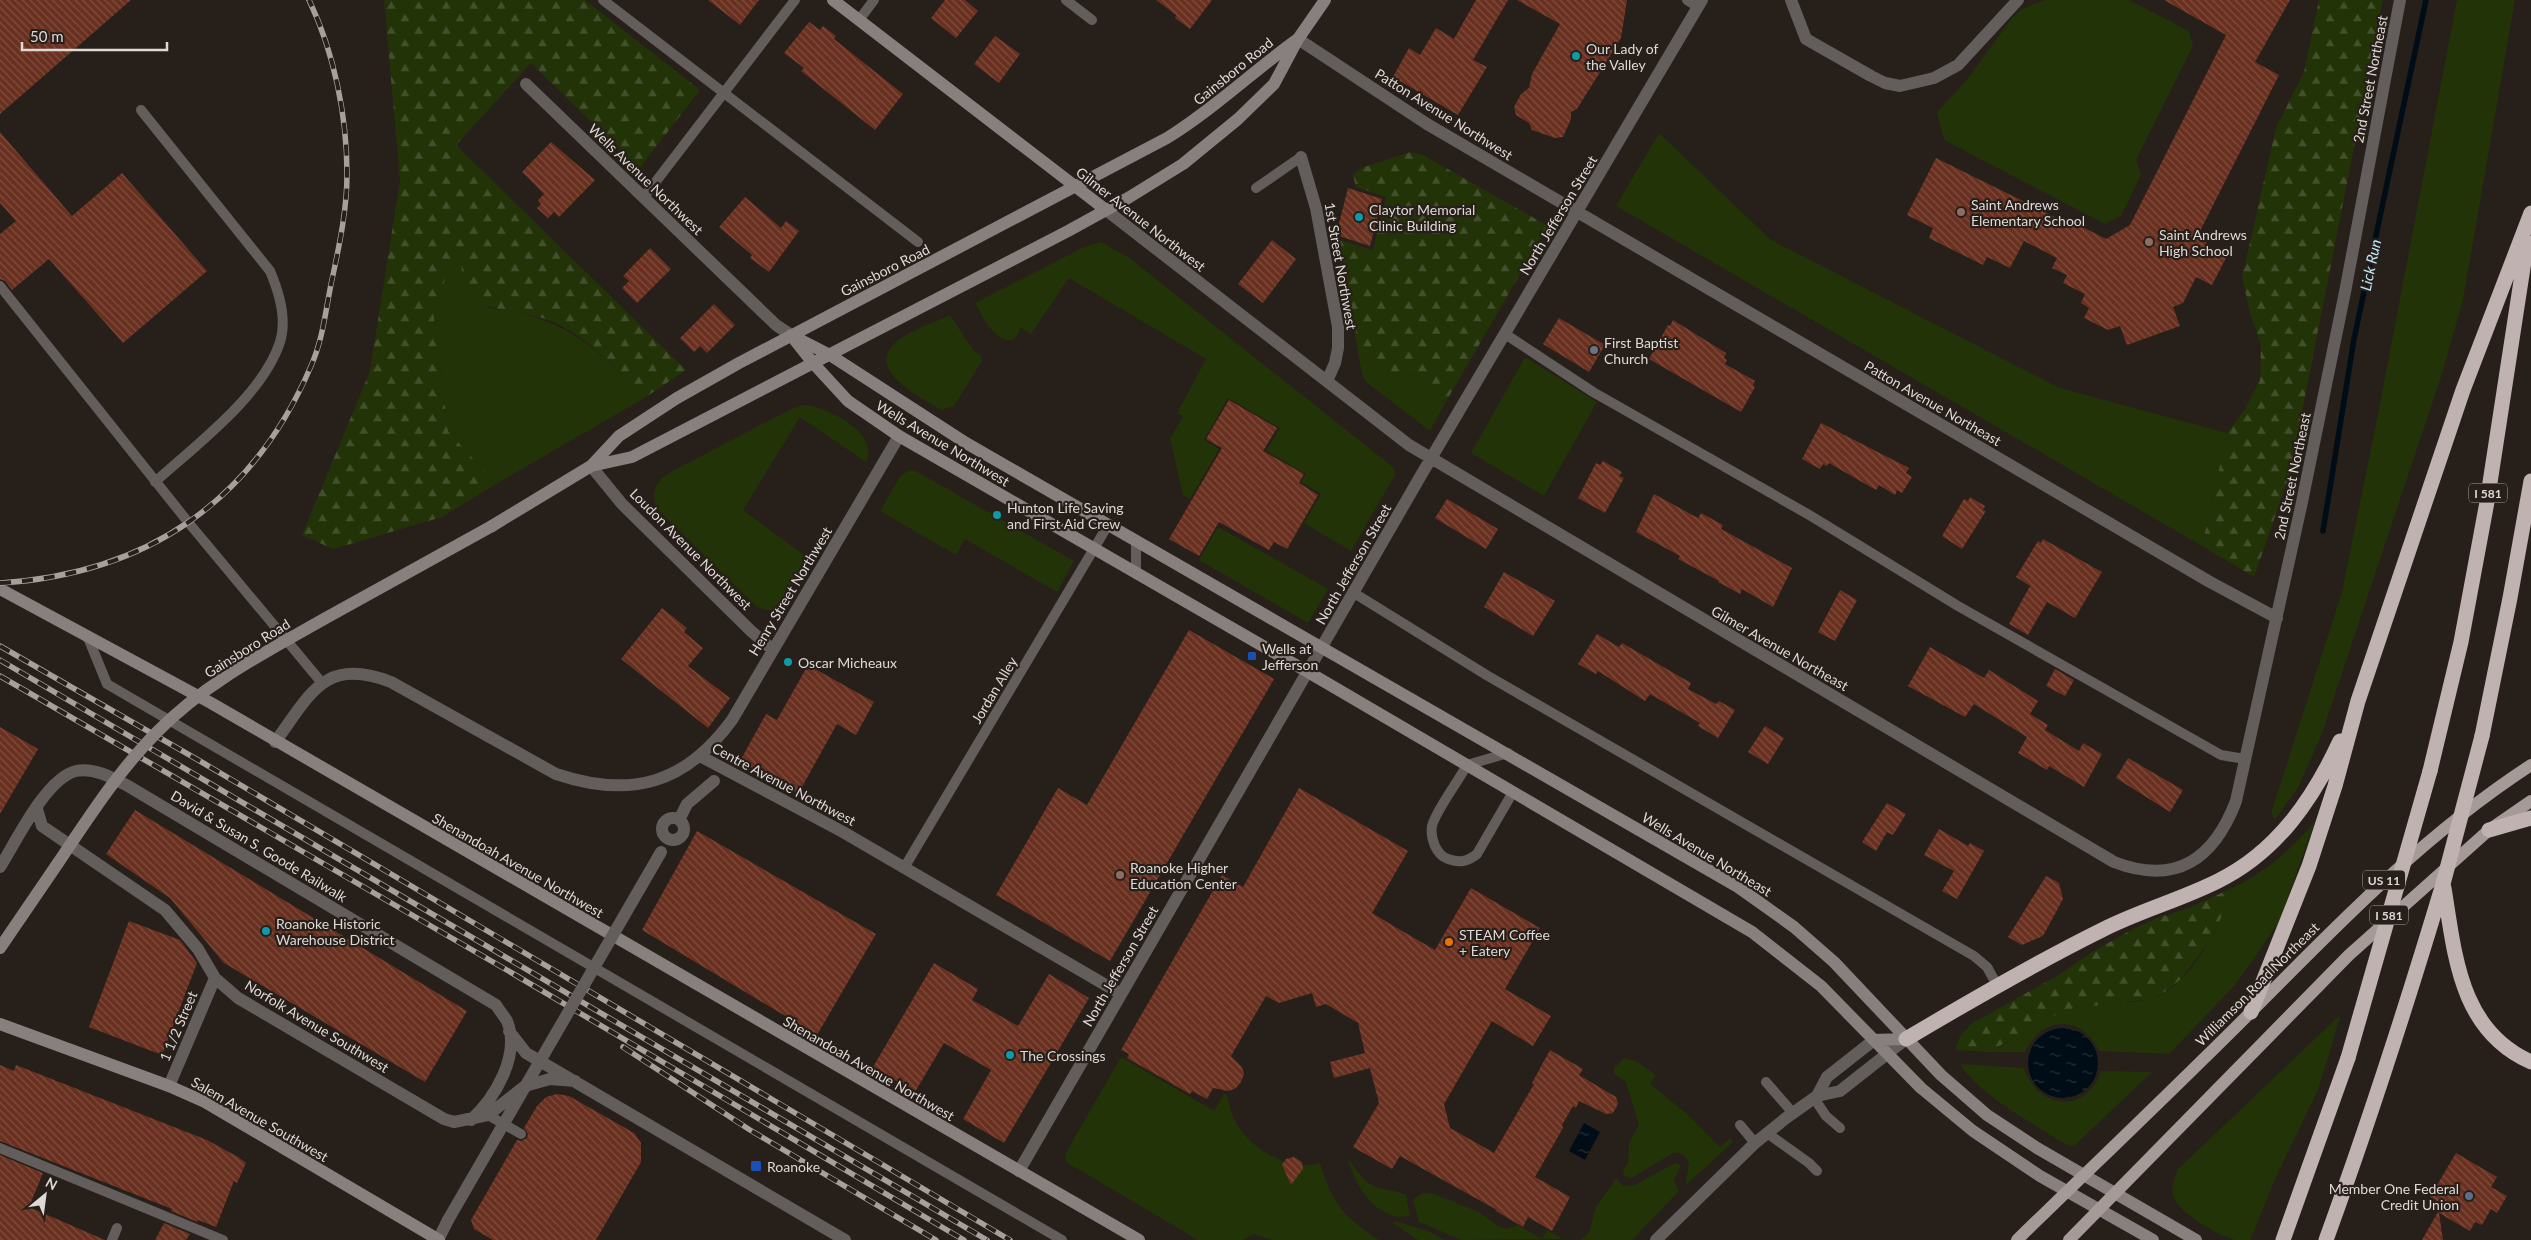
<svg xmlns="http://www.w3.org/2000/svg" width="2531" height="1240" viewBox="0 0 2531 1240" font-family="Lato,sans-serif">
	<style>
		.grass { fill: #223308 }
		.forest { fill: url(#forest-firs) }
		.water { fill: url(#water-ripples) }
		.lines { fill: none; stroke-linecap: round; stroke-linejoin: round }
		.stream { stroke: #000d16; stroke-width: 5.5 }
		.building { fill: url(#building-back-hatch) }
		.lane { stroke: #635d5c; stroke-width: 10 }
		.street { stroke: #635d5c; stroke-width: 12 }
		.secondary { stroke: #88807e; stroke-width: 12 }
		.primary { stroke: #a59a98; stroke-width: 12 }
		.highway { stroke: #bfb2b0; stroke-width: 15 }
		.rail-casing { stroke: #a69f9c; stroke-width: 5.5 }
		.rail { stroke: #271f1a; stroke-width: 4; stroke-dasharray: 11; stroke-linecap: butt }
		.street-bridge { stroke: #635d5c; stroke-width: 12 }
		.secondary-bridge { stroke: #88807e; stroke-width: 12 }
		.highway-bridge { stroke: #bfb2b0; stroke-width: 15 }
		.culture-dot { fill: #0f9aa8; stroke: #271f1a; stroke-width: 2 }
		.education-dot { fill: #8d6e63; stroke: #271f1a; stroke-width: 2 }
		.worship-dot { fill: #6b7280; stroke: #271f1a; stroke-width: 2 }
		.transit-dot { fill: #1a4fb4; stroke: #271f1a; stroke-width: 2 }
		.food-dot { fill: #e8710a; stroke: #271f1a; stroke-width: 2 }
		.service-dot { fill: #5c6f8a; stroke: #271f1a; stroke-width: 2 }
		.labels { text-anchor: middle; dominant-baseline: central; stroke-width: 4.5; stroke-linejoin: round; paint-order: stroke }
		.shield { fill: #271f1a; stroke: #a8a19e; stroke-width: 1 }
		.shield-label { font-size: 12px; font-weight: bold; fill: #dfd9d6 }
		.poi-label { font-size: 14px; fill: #dfd9d6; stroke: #271f1a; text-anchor: start }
		.street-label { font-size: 14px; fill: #dfd9d6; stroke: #271f1a }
		.water-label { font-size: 15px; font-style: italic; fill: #c0e7f7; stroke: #271f1a }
	</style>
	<defs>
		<pattern id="forest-firs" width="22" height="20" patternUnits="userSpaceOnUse" patternTransform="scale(1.25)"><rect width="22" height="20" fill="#223308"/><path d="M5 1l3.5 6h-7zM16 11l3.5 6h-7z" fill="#42502b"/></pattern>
		<pattern id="water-ripples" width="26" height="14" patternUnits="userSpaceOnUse" patternTransform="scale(1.25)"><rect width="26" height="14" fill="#000d16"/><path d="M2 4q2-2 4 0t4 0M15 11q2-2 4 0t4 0" fill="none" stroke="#253037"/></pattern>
		<pattern id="building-back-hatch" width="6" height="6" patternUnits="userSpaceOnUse" patternTransform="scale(1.25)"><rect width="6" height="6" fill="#69301f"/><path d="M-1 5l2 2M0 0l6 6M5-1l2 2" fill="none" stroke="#7e4d3f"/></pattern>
	</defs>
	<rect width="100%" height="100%" fill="#271f1a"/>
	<path class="grass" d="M2044,0H2129L2189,31L2193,46L2136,160L2141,175L2121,216L2105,224L1944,140L1937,112L1965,82L2012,18L2022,9Z
		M2457,0H2515L2463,300L2441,377L2322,733L2299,786L2275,819L2271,813L2342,592L2378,414Z
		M1659,133L1771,240L2060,388L2227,433L2202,546L1616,206Z
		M1100,242L1127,256L1394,468L1395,475L1351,551L1304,523L1321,494L1301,482L1306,474L1266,451L1280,428L1228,398L1204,440L1219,449L1190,499L1183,495L1170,439L1183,416L1177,413L1206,359L1069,278L1031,334L1021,328L1014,340C994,343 983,317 975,303L1082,248Z
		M454,247L461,248V273L489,308C560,315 598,346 643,399L496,484L448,431L434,318Z
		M950,315L974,351L981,355L982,361L954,406L941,410C922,398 862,369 897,341C911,330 933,323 950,315Z
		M1354,330L1380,366L1423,378L1430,384L1435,395L1443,401L1447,400L1430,431L1366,382L1362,374Z
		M1525,357L1597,402L1544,496L1471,453Z
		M803,405C826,405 881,434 866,462L800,417L743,510L808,558L779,606C771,612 766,611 757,607L657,509C651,495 654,483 667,474L789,410Z
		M910,470L916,471L1074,561L1057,592L965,539L956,555L880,511L901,475Z
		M1218,527L1328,589L1308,623L1199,560Z
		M2315,821L2279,922L2236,984L2169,1054L2099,1051C2081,1013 2042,1016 2025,1052H1990C2003,1046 2013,1037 2025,1029C2039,1020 2057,1013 2074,1008C2099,1001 2125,1005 2150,999C2188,990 2223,924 2230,889C2267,871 2289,852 2315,821Z
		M2341,1014L2318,1090L2277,1175L2250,1240C2245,1240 2239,1240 2235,1240C2218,1236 2177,1212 2173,1195C2171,1186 2175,1177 2178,1169Z
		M1121,1057L1214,1111L1224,1094L1227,1095C1229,1102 1230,1108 1232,1114C1244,1146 1288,1173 1320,1163C1333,1205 1343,1216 1379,1240H1272L1254,1234L1242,1240H1198L1066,1162L1065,1154Z
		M1624,1058L1636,1061L1656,1075L1650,1084L1687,1114L1720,1147L1730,1138L1733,1142L1685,1186L1689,1164C1686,1156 1682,1152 1673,1153L1632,1178L1624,1176L1623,1170L1628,1162L1629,1143L1639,1125L1626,1082L1614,1074V1068Z
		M1960,1064L2024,1068C2037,1109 2087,1115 2101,1071L2152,1072L2074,1146L2067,1145C2035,1125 1979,1095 1960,1064Z
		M1348,1159C1356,1169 1363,1182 1376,1187C1386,1191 1396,1190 1406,1195L1410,1217C1405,1216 1402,1217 1398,1217C1371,1212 1354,1183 1348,1159Z
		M1675,1163L1681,1165L1674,1181L1679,1191L1632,1240H1581L1590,1231L1595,1209L1616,1178L1623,1186H1633Z
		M1431,1193L1479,1212L1498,1226L1507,1229L1518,1225L1542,1239L1547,1230L1563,1239L1462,1240L1419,1222L1413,1200L1422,1193Z
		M1395,1221L1428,1231L1445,1240H1418L1393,1223Z"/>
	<path class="forest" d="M384,0H585L700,90L639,169L531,63L456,145L686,370L643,399C616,367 580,328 539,317C522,312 480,309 470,296C460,283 461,264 461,248L454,247L434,318L448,431L496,484L442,517L333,549L302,535L370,371L400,180Z
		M2319,0H2383L2290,473L2254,577L2202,546L2227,433L2245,409L2260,380L2261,345L2250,313L2242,277L2276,128L2304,72Z
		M1410,152L1423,155L1548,226L1447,400C1434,403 1434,385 1424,379C1411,371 1393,376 1380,367C1347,342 1344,277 1336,239L1373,250L1386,197L1356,187L1353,175L1361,168Z
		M2230,889L2227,906L2208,943L2180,980L2166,991L2152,999L2074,1008L2038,1022L1990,1052L1955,1050L1960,1037L1971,1024L2057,976L2094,951L2131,930L2157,918L2189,908Z"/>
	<path class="water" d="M2028 1063a35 35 0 1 1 70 0a35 35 0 1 1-70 0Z
		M1584,1123L1600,1132L1585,1160L1569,1151Z"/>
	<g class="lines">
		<path class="stream" d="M2323,531L2354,339L2426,0"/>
	</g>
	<path class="building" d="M0,0H131L0,114Z
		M708,0H759L740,25Z
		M945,0H965L978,11L956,38L931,18Z
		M1156,0H1212L1190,29L1175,18L1176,15Z
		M1476,0H1508L1473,60L1487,67L1458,115L1393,77L1409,48L1420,55L1436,28L1454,39Z
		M1517,0H1627L1621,38L1577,109L1571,112V119L1563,137L1555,138L1532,130L1529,123L1516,115L1514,107L1521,94L1529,88L1532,74L1560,24Z
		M2164,0H2290L2255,62L2279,75L2199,233L2209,238L2205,245L2227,256L2212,285L2196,277L2183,303L2173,307L2180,326L2127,345L2120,326L2108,330L2084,318L2089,308L2081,303L2085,294L2063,283L2067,275L2052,268L2057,258L2024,241L2010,268L1987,257L1983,265L1929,238L1933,228L1907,215L1936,158L2065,222L2067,219L2106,239L2130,225L2226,35Z
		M809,22L820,30L823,26L836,36L834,39L903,94L875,130L801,71L804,68L784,53Z
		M995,36L1020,54L999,83L974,64Z
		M0,132L72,216L122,173L207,271L123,343L49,259L12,290L5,281L0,279V234L16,221L0,203Z
		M551,142L595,180L559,217L554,212L548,218L537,208L541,204L538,200L544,194L522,172Z
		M1348,188L1382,199L1370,246L1336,235Z
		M745,197L781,228L786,221L799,231L769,272L750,258L752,255L719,227Z
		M1272,240L1296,259L1263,303L1238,284Z
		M650,248L671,269L637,303L622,288L629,281L623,276Z
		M714,304L735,325L707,353L700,346L694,352L680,338Z
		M1559,318L1605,345L1589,372L1543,344Z
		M1673,320L1726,353L1724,358L1727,360L1725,364L1755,381L1753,385L1755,387L1741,412L1649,359L1668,325L1670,326Z
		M1229,400L1277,428L1263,451L1304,474L1299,483L1318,495L1287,549L1274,542L1269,550L1219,522L1199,556L1169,539L1222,448L1206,439Z
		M1821,423L1909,468L1906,473L1912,477L1902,493L1897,490L1895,495L1879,485L1876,490L1829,463L1827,466L1823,464L1820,469L1802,459Z
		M1603,461L1622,472L1619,476L1624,478L1605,513L1578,498L1596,463L1600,465Z
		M1654,494L1698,518L1701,513L1723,525L1721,529L1792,568L1773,607L1742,589L1740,594L1718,582L1719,581L1678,559L1680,556L1636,532Z
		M1970,497L1985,506L1983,510L1986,511L1962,549L1942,536L1964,499L1968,501Z
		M1447,499L1498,529L1486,549L1435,518Z
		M2043,539L2102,572L2075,618L2047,602L2028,635L2009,624L2030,586L2016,577L2038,541L2041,543Z
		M1504,572L1555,601L1533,636L1484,607Z
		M1840,590L1857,600L1835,641L1818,632Z
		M662,608L687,628L684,632L703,648L688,666L730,698L708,728L621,659Z
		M1189,630L1274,679L1110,961L996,895L1058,788L1087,805Z
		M1597,634L1619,647L1622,643L1691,683L1688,689L1716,704L1719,701L1735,710L1718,738L1698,726L1700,723L1650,694L1645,701L1598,671L1596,674L1578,664Z
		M1930,647L1984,678L1989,670L2038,701L2030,714L2048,725L2045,730L2079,751L2083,743L2102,754L2084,787L2049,766L2047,770L2018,753L2027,737L1974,704L1965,717L1908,686Z
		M808,665L874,702L856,735L837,724L798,794L740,761L766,714L777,720Z
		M2055,669L2074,680L2065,696L2046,686Z
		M1765,726L1784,738L1768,764L1748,752Z
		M0,727L38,749L0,814Z
		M2128,758L2183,790L2170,812L2116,778Z
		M1299,788L1408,851L1372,913L1397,928L1435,950L1471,888L1540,928L1505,989L1551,1016L1533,1046L1492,1021L1444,1104L1450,1128L1494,1153L1534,1084L1532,1083L1550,1050L1583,1069L1579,1075L1616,1097L1618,1104L1613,1113L1606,1114L1579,1101L1576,1108L1573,1106L1562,1125L1563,1128L1535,1177L1570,1197L1552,1231L1528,1217L1523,1227L1496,1211L1497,1210L1400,1156L1392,1169L1353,1147L1379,1103L1370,1068L1334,1078L1330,1062L1365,1053L1358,1023L1326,1004L1316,1007L1312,993L1279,1003L1266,996L1231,1056L1242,1067L1244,1074L1241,1082L1236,1088L1229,1091L1213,1088L1207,1099L1192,1091L1190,1094L1127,1058L1129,1054L1121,1050L1222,875L1243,887Z
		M1887,803L1906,814L1893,835L1887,832L1876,851L1862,842Z
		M135,810L467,1011L425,1082L224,963L170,898L106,854Z
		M1939,829L1968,846L1970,843L1984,851L1957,899L1942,891L1954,871L1924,855Z
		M697,831L876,934L817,1035L642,930Z
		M2046,876L2059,883L2063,899L2043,936L2022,945L2008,937Z
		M129,921L180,940L197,963L162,1055L89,1027Z
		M934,963L978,989L972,1000L1018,1026L1049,974L1089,998L1004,1143L963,1119L991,1070L944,1043L915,1092L873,1067Z
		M0,1065L14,1071L16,1065L207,1140L238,1157L246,1163L237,1183L234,1181L216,1227L198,1220L197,1222L171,1211L172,1209L0,1141Z
		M557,1094L569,1096L634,1133L641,1143V1162L596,1240H493L474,1229L471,1220L517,1140L521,1141L527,1138L528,1134L524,1128L537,1106L546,1097Z
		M2456,1153L2497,1177L2491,1187L2507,1196L2497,1213L2491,1209L2482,1225L2475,1222L2470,1231L2439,1213L2443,1240H2422L2438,1212L2431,1208L2436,1200L2430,1197Z
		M0,1155L43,1173L29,1207L105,1240H0Z
		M1294,1157L1302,1162L1303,1169L1291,1185L1282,1165L1286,1159Z
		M164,1223L190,1234L186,1240H155Z"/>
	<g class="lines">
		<path class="lane" d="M603,0L918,242
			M1066,0L1092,20
			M1687,0L1698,7
			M859,20L874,0
			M141,110L270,271C279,292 287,320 280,342C263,395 196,445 155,482
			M1256,188L1301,157
			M644,197L795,0
			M0,286L188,522L322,683
			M1505,334L1593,392L1811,516L1958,606L2221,755L2245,759
			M1136,541V574
			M1354,593L1488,676L1974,956L1987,967L1997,985
			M87,635L107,684L1062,1240
			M1508,753L1467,765C1459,780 1435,812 1432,826C1430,838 1436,855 1448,859C1460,863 1467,862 1477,854L1513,792
			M904,868L1108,525
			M1766,1082L1793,1113
			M1814,1098L1826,1116L1840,1128
			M488,1115L521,1134
			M1740,1125L1755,1143
			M1767,1133L1809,1163L1817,1171
			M0,1148L223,1240
			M112,1240L117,1228"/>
		<path class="street" d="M1791,0L1806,39L1871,76L1885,83L1900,86L1934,78L1958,65L2018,0
			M1298,39L1427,124L2210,582L2277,618
			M526,84L776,325L791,335
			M1301,157L1316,208L1338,327V348L1335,363L1327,381
			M1106,210L1409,445L2114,862C2176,886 2214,859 2236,801L2302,502L2345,292L2400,0
			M591,466L622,504L751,631L773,650
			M275,742C311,694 324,656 391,682L556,774C631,799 685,784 732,720L899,436
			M700,756L843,832L1121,994
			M37,809L42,826L165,910L198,949L215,978L238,998L444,1119L454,1122L488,1115L525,1086L550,1079L575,1081
			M662 829a11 11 0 1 1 22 0a11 11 0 1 1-22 0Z
			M679,820L687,804L714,781
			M0,867C16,842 46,778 76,771C94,767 113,778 128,786L496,1005C499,1010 504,1016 507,1021C521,1055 495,1098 471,1120
			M509,1031L526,1053L845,1240
			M169,1086L215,978
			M1817,1096L1827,1077L1874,1040
			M1019,1171L1420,477L1702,0
			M438,1240L448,1220
			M1656,1240L1755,1143L1786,1118L1817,1096L1840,1091L1906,1039"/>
		<path class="secondary" d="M833,0L1106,210
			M791,335L830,355L966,443L1738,887L1794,927L1834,962L1941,1075L1987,1115L2037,1148L2196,1240
			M794,339L813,363L848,401L899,436L1308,672L1752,932L1821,986L1921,1088L1973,1131L2040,1176L2153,1240
			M591,466L632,457L1068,231L1128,198L1183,164L1238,119L1274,84L1298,39L1325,0
			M492,526L591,466L619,436L677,398L739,363L1167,138C1214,109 1253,71 1298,39
			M0,589L211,703L1139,1240
			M0,948L58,863
			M0,1024L169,1086L205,1102L439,1240
			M1874,1040L1906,1039"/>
		<path class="primary" d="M2017,1240C2095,1164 2173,1090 2250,1013C2338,924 2425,834 2531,765
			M2069,1240L2349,955L2489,830L2531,801"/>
		<path class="highway" d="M2482,736L2510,598L2531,481
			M2430,771L2461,642L2487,502L2527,242
			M2489,830L2531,818
			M2444,888C2455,954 2459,1030 2531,1062
			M2251,1012L2309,866L2335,786L2358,701L2463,390L2531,213
			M1906,1039C1970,1001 2035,963 2102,930C2139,911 2180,900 2218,881C2277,852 2313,799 2340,741
			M2283,1240L2348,1058
			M2326,1240C2369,1122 2407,1004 2443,884"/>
		<g class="rail-casing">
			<path id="rail" d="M0,583C146,574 253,502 311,366C324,337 326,305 333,275C340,242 347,208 347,174C347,116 334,52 309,0
				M0,646L205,764L1010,1240
				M0,660L987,1240
				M0,676L517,976L964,1240
				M623,1047L750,1130L936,1240"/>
		</g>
		<use href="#rail" class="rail"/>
		<path class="street-bridge" d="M448,1220L661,852"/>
		<path class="secondary-bridge" d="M58,863C89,817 119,770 158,731C205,683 266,652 324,619C380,588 436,557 492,526"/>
		<path class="highway-bridge" d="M2443,884L2482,736
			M2348,1058L2430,771"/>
	</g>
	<g class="culture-dot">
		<circle cx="1576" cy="56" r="5"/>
		<circle cx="1359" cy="217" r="5"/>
		<circle cx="997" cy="515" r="5"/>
		<circle cx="788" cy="662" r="5"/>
		<circle cx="266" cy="931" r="5"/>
		<circle cx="1010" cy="1055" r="5"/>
	</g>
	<g class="education-dot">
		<circle cx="1961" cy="212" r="5"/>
		<circle cx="2149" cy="242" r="5"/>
		<circle cx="1120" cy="875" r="5"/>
	</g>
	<circle class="worship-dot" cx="1594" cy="350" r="5"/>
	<g class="transit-dot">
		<rect x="1247" y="651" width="10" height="10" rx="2.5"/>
		<rect x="750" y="1160" width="12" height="12" rx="2.5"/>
	</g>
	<circle class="food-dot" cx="1449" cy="942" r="5"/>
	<circle class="service-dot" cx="2469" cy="1196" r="5"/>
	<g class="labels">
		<g class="shield">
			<rect x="2469" y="483.5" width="38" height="19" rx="4"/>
			<rect x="2363" y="870.5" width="42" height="19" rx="4"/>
			<rect x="2370" y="905.5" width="38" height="19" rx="4"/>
		</g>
		<g class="shield-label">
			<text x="2488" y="493">I 581</text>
			<text x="2384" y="880">US 11</text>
			<text x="2389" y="915">I 581</text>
		</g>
		<g class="poi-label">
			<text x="1586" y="48">Our Lady of<tspan x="1586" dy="16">the Valley</tspan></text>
			<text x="1971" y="204">Saint Andrews<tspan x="1971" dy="16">Elementary School</tspan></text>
			<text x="1369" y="209">Claytor Memorial<tspan x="1369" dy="16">Clinic Building</tspan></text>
			<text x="2159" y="234">Saint Andrews<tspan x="2159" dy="16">High School</tspan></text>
			<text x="1604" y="342">First Baptist<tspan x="1604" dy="16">Church</tspan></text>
			<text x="1007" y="507">Hunton Life Saving<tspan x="1007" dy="16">and First Aid Crew</tspan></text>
			<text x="1262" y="648">Wells at<tspan x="1262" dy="16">Jefferson</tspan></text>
			<text x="798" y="662">Oscar Micheaux</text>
			<text x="1130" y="867">Roanoke Higher<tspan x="1130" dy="16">Education Center</tspan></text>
			<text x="276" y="923">Roanoke Historic<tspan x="276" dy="16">Warehouse District</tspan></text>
			<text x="1459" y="934">STEAM Coffee<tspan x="1459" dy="16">+ Eatery</tspan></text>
			<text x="1020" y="1055">The Crossings</text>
			<text x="767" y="1166">Roanoke</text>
			<text x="2459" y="1188" text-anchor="end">Member One Federal<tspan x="2459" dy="16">Credit Union</tspan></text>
		</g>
		<g class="street-label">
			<text transform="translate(1233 71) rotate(-39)">Gainsboro Road</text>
			<text transform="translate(2370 79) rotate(-79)">2nd Street Northeast</text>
			<text transform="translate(1444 114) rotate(32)">Patton Avenue Northwest</text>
			<text transform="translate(646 179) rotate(44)">Wells Avenue Northwest</text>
			<text transform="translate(1558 215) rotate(-59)">North Jefferson Street</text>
			<text transform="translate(1141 219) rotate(38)">Gilmer Avenue Northwest</text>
			<text transform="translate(1341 266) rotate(80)">1st Street Northwest</text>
			<text transform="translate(885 270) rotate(-27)">Gainsboro Road</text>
			<text transform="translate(1933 403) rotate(30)">Patton Avenue Northeast</text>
			<text transform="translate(943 443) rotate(31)">Wells Avenue Northwest</text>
			<text transform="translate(2292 476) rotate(-78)">2nd Street Northeast</text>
			<text transform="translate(691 549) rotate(45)">Loudon Avenue Northwest</text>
			<text transform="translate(1353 564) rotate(-60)">North Jefferson Street</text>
			<text transform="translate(790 591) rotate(-59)">Henry Street Northwest</text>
			<text transform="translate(247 648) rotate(-32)">Gainsboro Road</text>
			<text transform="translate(1780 648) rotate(30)">Gilmer Avenue Northeast</text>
			<text transform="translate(994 690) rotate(-59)">Jordan Alley</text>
			<text transform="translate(784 784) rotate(28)">Centre Avenue Northwest</text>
			<text transform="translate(259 846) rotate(31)">David &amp; Susan S. Goode Railwalk</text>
			<text transform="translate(1707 854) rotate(31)">Wells Avenue Northeast</text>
			<text transform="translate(518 865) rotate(30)">Shenandoah Avenue Northwest</text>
			<text transform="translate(1120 966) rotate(-60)">North Jefferson Street</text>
			<text transform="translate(2257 984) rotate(-45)">Williamson Road Northeast</text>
			<text transform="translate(178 1026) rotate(-67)">1 1/2 Street</text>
			<text transform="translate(317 1026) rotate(31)">Norfolk Avenue Southwest</text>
			<text transform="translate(869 1068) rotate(30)">Shenandoah Avenue Northwest</text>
			<text transform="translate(260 1119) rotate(30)">Salem Avenue Southwest</text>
		</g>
		<g class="water-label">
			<text transform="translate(2370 265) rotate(-78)">Lick Run</text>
		</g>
	</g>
	<g transform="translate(45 1195) rotate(29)" stroke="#271f1a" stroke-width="4" paint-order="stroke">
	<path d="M0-4L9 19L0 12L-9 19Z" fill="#dfd9d6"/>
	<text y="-8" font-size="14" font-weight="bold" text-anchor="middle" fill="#dfd9d6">N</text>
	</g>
	<path d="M22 42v8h145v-8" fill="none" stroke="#dfd9d6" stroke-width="2.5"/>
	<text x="30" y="42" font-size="15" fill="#dfd9d6" stroke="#271f1a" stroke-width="4" paint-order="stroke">50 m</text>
</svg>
